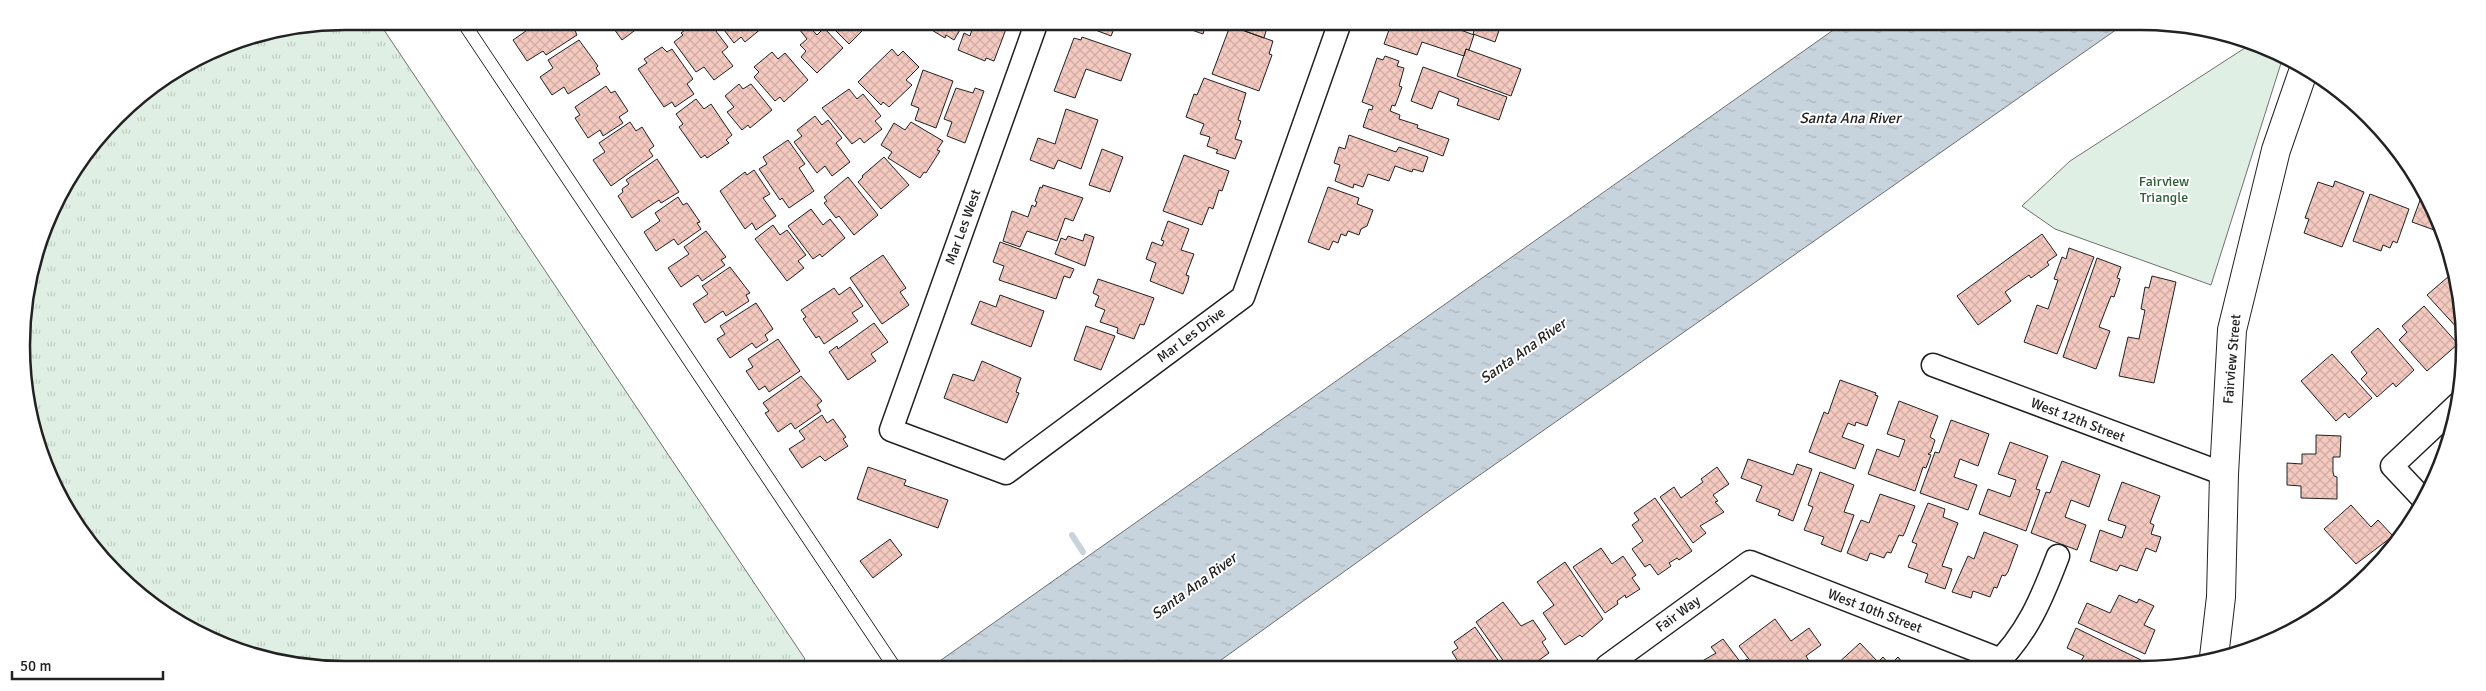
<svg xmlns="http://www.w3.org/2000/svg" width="2486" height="691" viewBox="0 0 2486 691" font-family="Signika,sans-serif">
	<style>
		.grass { fill: url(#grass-tufts); stroke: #6f6f6f }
		.green { fill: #e0efe3; stroke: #6f6f6f }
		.water { fill: url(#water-ripples); stroke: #6f6f6f }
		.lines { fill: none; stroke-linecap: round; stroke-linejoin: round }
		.stream { stroke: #c7d3dd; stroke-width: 6 }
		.building { fill: url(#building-cross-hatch); stroke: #222 }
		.minor-casing { stroke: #222; stroke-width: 25 }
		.major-casing { stroke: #222; stroke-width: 30 }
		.minor { stroke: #fff; stroke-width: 22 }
		.major { stroke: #fff; stroke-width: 28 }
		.tram { stroke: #222; stroke-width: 1 }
		.labels { text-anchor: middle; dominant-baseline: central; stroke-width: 4; stroke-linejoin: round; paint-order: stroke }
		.park-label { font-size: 14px; fill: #2f5e38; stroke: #fff }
		.street-label { font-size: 14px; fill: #222; stroke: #fff }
		.water-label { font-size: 15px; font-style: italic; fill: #222; stroke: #fff }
		.rim { fill: none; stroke: #222; stroke-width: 2.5 }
	</style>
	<defs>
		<pattern id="grass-tufts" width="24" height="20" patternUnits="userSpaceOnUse" patternTransform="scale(1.25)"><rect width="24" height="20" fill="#e0efe3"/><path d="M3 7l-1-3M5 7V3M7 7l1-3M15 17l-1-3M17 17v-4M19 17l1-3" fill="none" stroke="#c0cdc2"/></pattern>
		<pattern id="water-ripples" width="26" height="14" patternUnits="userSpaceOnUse" patternTransform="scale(1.25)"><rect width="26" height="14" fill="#c7d3dd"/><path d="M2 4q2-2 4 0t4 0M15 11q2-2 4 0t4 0" fill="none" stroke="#abb5bd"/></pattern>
		<pattern id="building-cross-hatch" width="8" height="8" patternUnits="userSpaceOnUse" patternTransform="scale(1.25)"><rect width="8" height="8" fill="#f3c9c0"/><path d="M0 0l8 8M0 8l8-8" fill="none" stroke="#d0aca5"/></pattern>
	</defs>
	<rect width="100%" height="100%" fill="#fff"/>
	<path class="grass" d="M345,21H378L805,659L799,665L283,664L166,615L88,543L32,430L22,324L55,202L132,102L222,46Z"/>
	<path class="green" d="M2248,46L2282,60L2211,285L2055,229L2022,206L2070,161Z"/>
	<path class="water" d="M1839,26L2120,27L1444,500L1214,665H934Z"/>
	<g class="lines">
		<path class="stream" d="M1072,535L1083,552"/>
	</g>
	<path class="building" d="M525,22H571L577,35L546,55L543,51L527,61L513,40L526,31L522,24Z
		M609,22H646L622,40Z
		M696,22H709L728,47L722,52L733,66L714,80L704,67L696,72L674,42L683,35L681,33Z
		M718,22L758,23L762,28L745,42L741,37L734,43Z
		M806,23L817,35L824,28L843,48L817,73L801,57L806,51L800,45L807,39L799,29Z
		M828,23H870L849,44Z
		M927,23H964L954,40L946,35L945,38L925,26Z
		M974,23H999L998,26L1006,29L994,61L986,58L985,61L958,50L964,33L970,36Z
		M1086,24H1116L1111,36L1085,26Z
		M1175,24H1206L1203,34Z
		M1240,24H1268L1264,38L1245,31L1246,29L1239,27Z
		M1384,25H1447L1474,35L1469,50L1466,49L1464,56L1422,42L1417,55L1384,44L1390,27Z
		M1476,25H1501L1495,42L1473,34Z
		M1230,26L1273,41L1269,54L1272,55L1259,91L1212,74Z
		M1082,37L1131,54L1121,81L1086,69L1075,98L1054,91L1074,38L1081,40Z
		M579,40L598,66L596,68L600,74L568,94L564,87L552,95L540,77L553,68L548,60Z
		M662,47L667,52L672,49L693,79L687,84L694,94L675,107L672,102L664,107L638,69L647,63L644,59Z
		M892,49L898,56L903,51L919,67L906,80L912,85L889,107L883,102L881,105L858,82Z
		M1466,49L1521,69L1511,96L1457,76Z
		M772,52L778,59L785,53L808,80L784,102L780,97L775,101L754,77L759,72L754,67Z
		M1385,56L1399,61L1397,66L1404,68L1399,86L1402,87L1395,106L1392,105L1390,111L1400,115L1399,119L1418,125L1417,128L1449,139L1443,156L1363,127L1369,109L1372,110L1373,106L1362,102L1377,58L1383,60Z
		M1423,67L1507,97L1499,120L1457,105L1459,99L1439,91L1432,109L1411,101Z
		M923,70L953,81L936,128L915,120L919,108L911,105Z
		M1204,78L1246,93L1238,120L1241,121L1235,139L1242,141L1235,159L1216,153L1218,150L1207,146L1210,137L1200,134L1204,124L1186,117L1194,94L1197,95Z
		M739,84L743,89L751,84L772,110L750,128L748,125L742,130L727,112L734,107L725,96Z
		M606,86L611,93L615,91L628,111L619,117L623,123L603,136L600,130L588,138L575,118L580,115L575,107Z
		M956,88L973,93L975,88L984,91L965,143L947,136L952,122L944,119Z
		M849,89L857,99L863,94L881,116L875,121L882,129L864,143L860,138L852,144L822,108Z
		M696,99L704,109L711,104L732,135L726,140L729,143L707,158L705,155L701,158L679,127L683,124L676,114Z
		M1066,109L1098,120L1081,169L1058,160L1054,169L1030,160L1038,138L1055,144Z
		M815,116L822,125L828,120L842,138L836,143L850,162L832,176L825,166L817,173L794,142L802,136L797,130Z
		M630,122L636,131L642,127L654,146L649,150L653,156L611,186L593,160L605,152L599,143Z
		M911,122L943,141L937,150L940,151L926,173L924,172L920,178L888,158L892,152L881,145L894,123L905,130Z
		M1349,135L1396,152L1399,147L1428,157L1423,172L1413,169L1412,172L1395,166L1389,181L1368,174L1363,187L1354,184L1353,188L1335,181L1340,165L1334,163L1339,147L1345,149Z
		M788,140L805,164L799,168L814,191L789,208L782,198L780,200L759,169L767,164L763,157Z
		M1102,149L1123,157L1110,192L1089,185Z
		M1184,155L1229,171L1222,191L1219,190L1213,209L1209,207L1202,225L1163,211Z
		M884,157L909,185L881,209L858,182L863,177L862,176Z
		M657,159L679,192L661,203L659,200L632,218L618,196L623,192L622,189L629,184L626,180Z
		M754,170L770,194L763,198L776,216L756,230L752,223L745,229L720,191L745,172L747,175Z
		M848,177L878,215L854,235L839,216L836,218L824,203L827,201L824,197Z
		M2335,181L2364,192L2342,247L2304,233L2309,219L2305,218L2318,182L2333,187Z
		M1043,185L1083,198L1073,221L1065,218L1057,241L1027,231L1020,247L1003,241L1012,211L1028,217L1032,205L1035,207L1037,202L1035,201L1040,187L1042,188Z
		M1328,187L1359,198L1357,204L1373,210L1367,226L1361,229L1359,235L1348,231L1346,236L1341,234L1338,243L1333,241L1329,250L1308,242Z
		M2370,194L2409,209L2397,243L2393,241L2390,248L2383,245L2381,251L2353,241Z
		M2422,195L2437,231L2412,222Z
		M678,197L683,205L687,203L700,222L697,223L701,229L678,245L674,239L656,251L644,232L660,221L655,213Z
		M811,209L823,225L830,219L845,238L822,257L820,254L813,259L788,226Z
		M1168,221L1189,229L1181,250L1194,254L1186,275L1189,276L1188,281L1183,294L1150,281L1156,263L1146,259L1152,242L1162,246L1164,241L1161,240Z
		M773,225L780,235L787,230L806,255L798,261L804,268L787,281L755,239Z
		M706,231L726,257L721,260L725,265L702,281L698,275L681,287L668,268L689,254L684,247Z
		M1085,234L1094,237L1085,266L1055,254L1061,238L1066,240L1068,236L1083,241Z
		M2042,234L2057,255L2047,262L2049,265L2031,278L2029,275L2005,292L2011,301L1978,325L1957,296Z
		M1000,242L1074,269L1070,278L1064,276L1056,299L999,280L1004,266L993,262Z
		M2069,248L2094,257L2057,354L2024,342L2037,305L2048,309L2058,280L2054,279L2062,257L2066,259Z
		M883,255L906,288L900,292L909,305L882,324L850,278Z
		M2097,258L2121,267L2117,278L2120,279L2114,297L2111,296L2099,327L2110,331L2096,369L2063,357Z
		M730,267L750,293L746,295L749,301L726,316L723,311L705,323L693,304L708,294L702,286Z
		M2152,276L2176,282L2154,383L2119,376L2128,337L2139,339L2145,310L2141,309L2145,287L2149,288Z
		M2449,276L2458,282L2459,330L2427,295Z
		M1098,279L1154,298L1144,325L1140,324L1134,339L1117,333L1118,328L1100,322L1105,310L1095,306L1099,296L1093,293Z
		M850,287L863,306L852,313L858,321L824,344L819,336L816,338L803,319L806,317L801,310L834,288L839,295Z
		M1000,295L1044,311L1031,347L971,324L980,301L996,307Z
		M756,303L773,329L765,335L768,340L756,348L752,343L730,358L717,339L725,334L720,326Z
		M2424,306L2458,344L2427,371L2399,340L2407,332L2402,326Z
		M874,323L888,342L871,354L876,361L848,380L829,352L837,346L838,349Z
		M1086,326L1115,336L1101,370L1074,360Z
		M2378,328L2414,370L2396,387L2393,383L2377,397L2361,379L2367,373L2351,352Z
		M778,339L800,371L769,392L765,386L759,390L746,371L753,367L748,359Z
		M2332,354L2372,398L2349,418L2345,413L2336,421L2301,381Z
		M982,361L1021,378L1016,392L1019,393L1007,423L944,398L953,374L974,381Z
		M801,376L822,401L817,405L821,411L795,429L791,423L778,432L765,413L769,411L763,403Z
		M1840,380L1876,393L1875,395L1878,396L1867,426L1856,422L1855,426L1848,423L1842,437L1864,445L1855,469L1809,452L1824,412L1828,414Z
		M1899,401L1938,416L1930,437L1935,440L1931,452L1928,454L1931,455L1926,468L1923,467L1915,491L1868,474L1877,449L1899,457L1905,440L1887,434Z
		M822,415L827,423L833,419L846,437L843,439L848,446L825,461L820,456L802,468L789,449L805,439L799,431Z
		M1951,420L1989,434L1978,466L1960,459L1954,477L1977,485L1968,510L1920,493L1935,452L1939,453Z
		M2316,435L2341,436L2340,457H2333V472L2334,476L2337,477V499L2301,498V486L2287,485V463L2302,464V454H2316Z
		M2010,442L2048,456L2036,489L2040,490L2026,531L1979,514L1988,489L2010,497L2016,480L1998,474Z
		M1748,459L1793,475L1797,464L1812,469L1793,521L1778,515L1780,510L1756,501L1762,486L1741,478Z
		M2062,461L2100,475L2089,507L2071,500L2065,517L2086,525L2077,550L2031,533L2046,492L2050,493Z
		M868,467L906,480L904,485L948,500L938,528L857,499Z
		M1717,467L1729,484L1713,495L1718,501L1715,502L1724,512L1700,526L1706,533L1693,543L1660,497L1674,487L1681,498L1703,482L1701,479Z
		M1820,472L1854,485L1844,512L1854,515L1841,552L1821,544L1824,537L1804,530L1813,507L1808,505Z
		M2122,482L2160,496L2150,523L2154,525L2151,534L2161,537L2156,552L2146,548L2137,571L2120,565L2117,571L2090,561L2100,530L2122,538L2126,526L2108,520Z
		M1880,494L1915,506L1905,532L1903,536L1899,535L1891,553L1887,552L1884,558L1870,553L1867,561L1847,553L1861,520L1869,523Z
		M1655,498L1692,551L1679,560L1677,558L1669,563L1671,566L1658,575L1650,564L1645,567L1632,549L1643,541L1632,525L1639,520L1634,513Z
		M1928,503L1945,509L1943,517L1958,523L1942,566L1952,569L1945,589L1925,582L1928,574L1908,567L1917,544L1912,542Z
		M2351,505L2371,527L2378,520L2393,536L2356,564L2324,529Z
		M1984,532L2018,545L2008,572L2005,576L2002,575L1997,588L1994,587L1990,597L1973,591L1971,598L1952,592L1968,556L1974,559Z
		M2397,538L2370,575L2355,586L2352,583L2383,555L2381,553Z
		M890,539L902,555L873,578L860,561Z
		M1601,548L1612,564L1623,556L1636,575L1632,578L1640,589L1626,598L1625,595L1617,601L1618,604L1605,613L1573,567Z
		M1565,562L1603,619L1582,637L1580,635L1565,645L1543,613L1554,605L1537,582Z
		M2119,595L2137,603L2139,599L2154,606L2144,625L2155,630L2145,654L2078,623L2087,603L2110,613Z
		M1503,602L1521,626L1533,620L1546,639L1542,642L1549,653L1531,666H1507L1476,622Z
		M1775,619L1791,641L1809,628L1821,645L1806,656L1809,661L1801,666L1795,660L1786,666H1754L1739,646Z
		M1475,627L1502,666H1461L1452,652L1458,648L1454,642Z
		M2076,628L2141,660L2138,667H2085L2087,663L2081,661L2084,656L2067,648Z
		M1723,639L1741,663L1747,659L1752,666H1694L1716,653L1711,647Z
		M1860,643L1878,662L1883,657L1890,665L1898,657L1906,667L1835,666Z"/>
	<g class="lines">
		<g class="minor-casing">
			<path id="minor" d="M1036,24L891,430L1006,473L1243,297L1339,25
				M1933,365L2224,474
				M2424,500L2392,466L2459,403
				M1607,666L1750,562L2001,660
				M1993,667C2027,635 2042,598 2058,556"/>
		</g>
		<g class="major-casing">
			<path id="major" d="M2214,657L2221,597L2224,474L2232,330L2276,150L2304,69"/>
		</g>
		<use href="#minor" class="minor"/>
		<use href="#major" class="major"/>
		<path class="tram" d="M455,22L885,665
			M471,22L901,665"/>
	</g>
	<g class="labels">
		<g class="park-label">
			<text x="2164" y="181">Fairview<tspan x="2164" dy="16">Triangle</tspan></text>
		</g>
		<g class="street-label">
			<text transform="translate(963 227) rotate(-70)">Mar Les West</text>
			<text transform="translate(1191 335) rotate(-37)">Mar Les Drive</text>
			<text transform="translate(2232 359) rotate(-85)">Fairview Street</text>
			<text transform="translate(2078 420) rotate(21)">West 12th Street</text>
			<text transform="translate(1875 611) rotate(21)">West 10th Street</text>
			<text transform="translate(1678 614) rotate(-36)">Fair Way</text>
		</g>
		<g class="water-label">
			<text x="1850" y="118">Santa Ana River</text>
			<text transform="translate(1523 351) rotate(-35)">Santa Ana River</text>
			<text transform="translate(1194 586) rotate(-36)">Santa Ana River</text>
		</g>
	</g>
	<path d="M0 0H2486V691H0ZM345 30H2141A315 315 0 0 1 2456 345V346A315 315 0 0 1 2141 661H345A315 315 0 0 1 30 346V345A315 315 0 0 1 345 30Z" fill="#fff" fill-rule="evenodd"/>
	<path class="rim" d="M345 30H2141A315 315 0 0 1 2456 345V346A315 315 0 0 1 2141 661H345A315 315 0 0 1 30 346V345A315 315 0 0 1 345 30Z"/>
	<path d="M12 671v8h151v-8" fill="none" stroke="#222222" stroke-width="2.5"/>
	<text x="20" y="671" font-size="15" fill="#222222" stroke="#ffffff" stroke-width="4" paint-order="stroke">50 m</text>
</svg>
